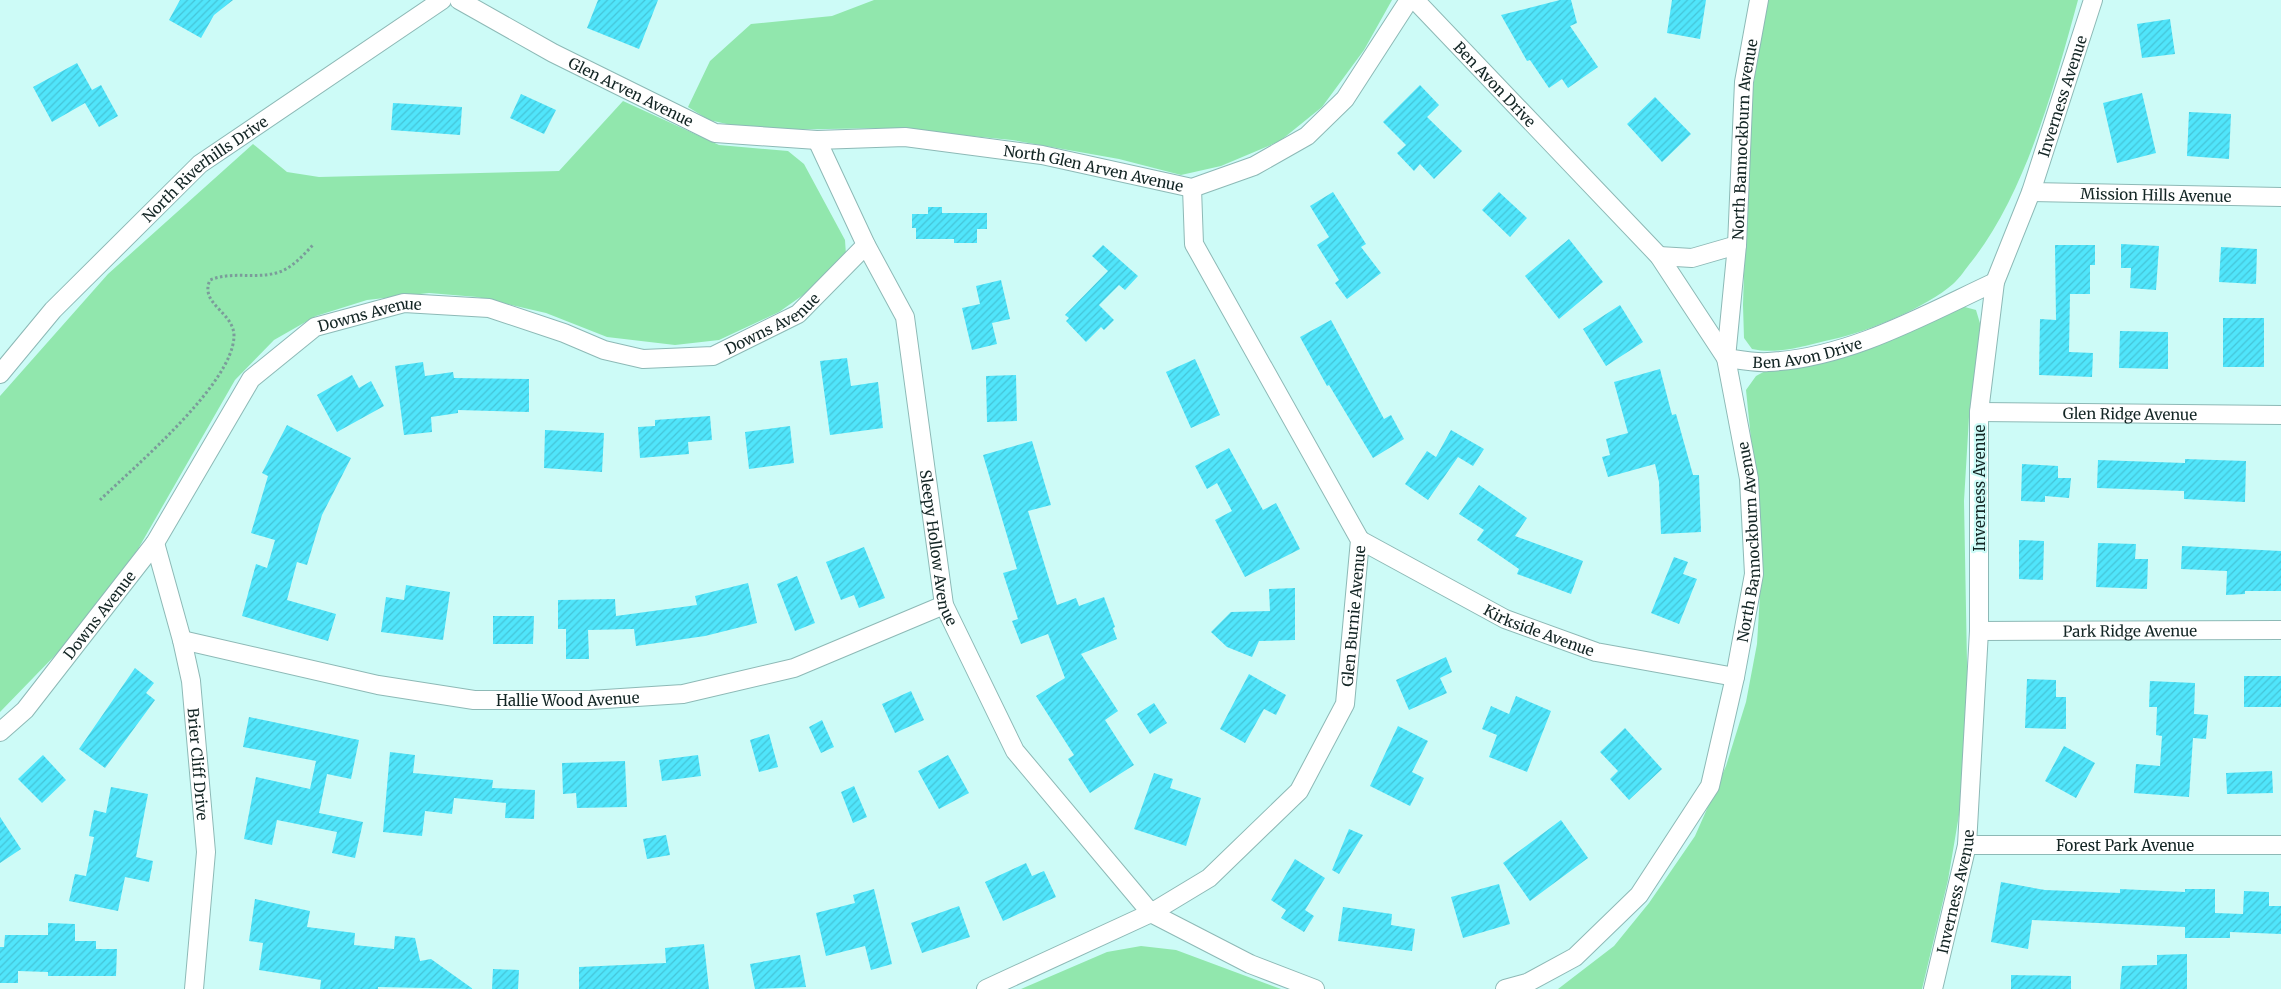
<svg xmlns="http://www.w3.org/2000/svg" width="2281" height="989" viewBox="0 0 2281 989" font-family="Merriweather,serif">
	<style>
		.grass { fill: #91e7ad }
		.building { fill: url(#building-hatch) }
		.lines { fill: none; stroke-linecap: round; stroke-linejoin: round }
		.minor-casing { stroke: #8db9b6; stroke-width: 20 }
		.path { stroke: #7b9c9a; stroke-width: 3; stroke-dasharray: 2.5 2.5; stroke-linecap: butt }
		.minor { stroke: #fff; stroke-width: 18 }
		.labels { text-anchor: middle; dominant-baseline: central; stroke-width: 4.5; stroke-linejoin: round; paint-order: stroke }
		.street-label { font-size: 15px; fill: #132524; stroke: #cdfbf7 }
	</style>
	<defs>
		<pattern id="building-hatch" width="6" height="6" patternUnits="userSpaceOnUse" patternTransform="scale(1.25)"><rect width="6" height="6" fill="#50e5fb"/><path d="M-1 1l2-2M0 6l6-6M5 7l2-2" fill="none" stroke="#45c4d7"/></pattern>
	</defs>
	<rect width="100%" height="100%" fill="#cdfbf7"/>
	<path class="grass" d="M874,0H1392L1364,50L1322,107L1280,141L1221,166L1181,175L1119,159L1012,140L887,128L767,130L740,127L709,120L688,107L710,61L751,24L832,16Z
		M1768,0H2078C2055,84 2026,192 1972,261C1966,268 1960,278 1953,284C1927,307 1867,332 1834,339C1807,345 1779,355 1752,349L1744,338L1743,305L1749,121L1756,66Z
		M623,101L719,145L788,151L804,164L845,240L846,255L813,288L779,312L719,340L675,345L607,337L546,313L477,297L429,293L367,300L316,316L274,340L235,380L138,549L67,643L0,712V396L108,274L253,144L287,172L319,177L559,171Z
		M1961,306L1976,310L1982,330L1969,417L1964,501L1968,716L1960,809L1948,880L1922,989H1558L1614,946L1649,903L1695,836L1726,766L1746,702L1757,644L1761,578L1759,518L1746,390L1756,376L1769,369Z
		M1141,946L1176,950L1281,989H1021L1107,952Z"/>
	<path class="building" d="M180,0H233L214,15L201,38L169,20Z
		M598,0H658L639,49L587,28Z
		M1560,0H1571L1577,23L1570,26L1598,67L1568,88L1562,79L1549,88L1530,60L1527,61L1501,15Z
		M1672,0H1706L1700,39L1667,33Z
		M2170,19L2175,54L2142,58L2137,24Z
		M77,63L92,90L101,85L118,116L99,127L85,103L52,122L33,87Z
		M1420,85L1439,105L1427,117L1462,151L1434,179L1420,164L1414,171L1397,153L1406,145L1383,122Z
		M2142,93L2156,153L2117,163L2103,103Z
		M521,94L556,110L544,134L510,118Z
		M1655,97L1691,134L1662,162L1627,124Z
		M393,103L462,107L460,135L391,130Z
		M2189,112L2231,114L2229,159L2187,156Z
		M1333,192L1366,244L1361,247L1381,273L1347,299L1335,283L1339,280L1317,245L1329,237L1310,206Z
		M1499,192L1527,218L1510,237L1482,210Z
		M928,207H942V213H987V229H977V243H954V239H916V228H912V214H928Z
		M1569,239L1603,282L1559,319L1525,276Z
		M2121,244L2159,246L2156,290L2130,288L2131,268H2121Z
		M1103,245L1138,276L1125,290L1119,285L1099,305L1114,320L1104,330L1101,327L1086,342L1066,321L1069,318L1065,315L1108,271L1092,256Z
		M2055,245H2095V265H2090V294H2070L2069,352L2093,353L2092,377L2039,375L2040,319L2056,320Z
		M2221,247L2257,249L2256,284L2219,282Z
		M1001,280L1010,319L992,323L997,344L972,350L962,308L980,304L976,286Z
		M1620,305L1643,342L1606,366L1583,329Z
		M2223,318H2264V367H2223Z
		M1331,320L1384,419L1391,415L1404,439L1373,458L1329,385L1327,386L1300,337Z
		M2120,331L2168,332V369L2119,368Z
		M847,358L851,386L878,382L883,428L830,435L820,361Z
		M1195,359L1220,415L1191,428L1166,372Z
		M423,362L425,376L453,372L454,378L529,379V412L458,410V413L431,417L432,432L404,435L395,366Z
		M1660,369L1672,415L1676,414L1693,475H1699L1701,532L1661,534L1659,482L1655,464L1608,477L1602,457L1610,455L1606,439L1628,433L1614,382Z
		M352,375L359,388L371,381L384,406L337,432L317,395Z
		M1016,375L1017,421L987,422L986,376Z
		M710,416L712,440L688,442L689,454L640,458L638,427L655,426V420Z
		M287,425L351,458L322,515L307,565L297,562L287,600L336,614L328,641L242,616L256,564L267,568L275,540L251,533L268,476L262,473Z
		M790,426L794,463L749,469L745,432Z
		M545,430L604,433L602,472L544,468Z
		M1451,430L1484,449L1473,466L1458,457L1428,500L1405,484L1427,451L1436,457Z
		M1032,441L1051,505L1028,511L1057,605L1076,598L1079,606L1104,597L1115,627L1113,628L1117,639L1081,654L1118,711L1105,720L1134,765L1090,793L1068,759L1074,755L1036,696L1065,678L1048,634L1021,644L1012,621L1018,619L1003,573L1017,569L983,455Z
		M1229,448L1263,510L1276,503L1300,549L1245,577L1215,520L1232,511L1217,483L1207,489L1195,466Z
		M2185,459L2246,461L2245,502L2184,499V491L2097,488L2098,460L2185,463Z
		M2022,464L2058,466V478H2071L2069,498L2045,496V502L2021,501Z
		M1479,485L1527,518L1515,536L1583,561L1571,594L1517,574L1519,569L1477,540L1484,530L1459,514Z
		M2019,540L2044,541L2043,580L2019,579Z
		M2098,543L2136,544L2135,559H2148L2147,589L2096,587Z
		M2182,546L2281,551V591H2245V594L2226,595L2227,571L2181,569Z
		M864,547L885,598L859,608L854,595L841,600L826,562Z
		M1674,557L1688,562L1683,574L1697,579L1679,624L1651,613Z
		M797,576L815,623L795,631L777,584Z
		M748,583L757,623L705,636L636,646L634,629L588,630L589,659H566V629H558V600L615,599L616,616L697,605L695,596Z
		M406,585L450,592L443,640L381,632L386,597L404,600Z
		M1295,588V640L1259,641L1252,657L1227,647L1211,632L1231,612L1270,611L1269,589Z
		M493,616H534L533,644H493Z
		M1446,657L1452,672L1440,678L1447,693L1409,710L1396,680Z
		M135,668L154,683L146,693L155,700L105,768L79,749Z
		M1249,674L1286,695L1276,715L1264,709L1245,743L1220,729Z
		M2244,676H2281V707H2244Z
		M2027,679L2056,680V697H2066V729L2025,728Z
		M2150,681L2195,683L2194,714L2208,715L2206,739L2193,738L2189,797L2134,793L2136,764L2160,766L2162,736L2156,735L2157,707H2149Z
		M911,691L924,720L895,733L882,704Z
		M1516,696L1551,711L1527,772L1489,757L1497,735L1482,729L1491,706L1509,714Z
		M1154,703L1167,723L1150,734L1137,714Z
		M249,717L359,740L351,779L327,774L319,813L363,822L355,858L332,853L337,832L277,820L272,845L244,839L256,777L310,789L316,761L243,747Z
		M822,720L834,747L821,753L809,727Z
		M1398,726L1428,741L1412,772L1424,778L1410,806L1370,786Z
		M1625,728L1662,769L1629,800L1610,779L1618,771L1600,752Z
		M769,734L778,767L759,772L750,740Z
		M2064,746L2095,763L2076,798L2045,781Z
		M390,752L415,755L413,773L493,780L492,788L535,790L534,819L505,818L506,803L454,798L452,814L425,811L422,836L383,832Z
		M43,755L66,780L42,803L18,779Z
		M698,755L701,776L662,781L659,760Z
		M948,755L969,793L939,809L918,771Z
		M625,761L627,807L577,808L576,793L563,794L562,763Z
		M2272,771L2273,793L2227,794L2226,773Z
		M1154,773L1173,779L1170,788L1201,798L1186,846L1134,829Z
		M854,786L867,817L853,823L841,792Z
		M111,787L148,794L136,857L153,861L149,882L125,877L118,911L69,901L75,874L86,876L94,837L89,836L94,810L106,813Z
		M0,817L21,849L0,863Z
		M1561,820L1588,858L1530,901L1503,863Z
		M1349,829L1363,835L1339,874L1332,870Z
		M666,835L670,855L647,859L643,839Z
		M1295,859L1325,878L1305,910L1314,916L1304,932L1281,918L1286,910L1271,900Z
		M1026,863L1032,876L1044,871L1056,897L1003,921L985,882Z
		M2001,882L2045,890L2120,893V889L2185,892V889H2215V913L2243,914L2244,891L2269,892V906H2281V934L2230,932V938H2185V927L2032,920L2028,949L1991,942Z
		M1499,884L1510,924L1463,938L1451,897Z
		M874,889L892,964L871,970L865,946L826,956L816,913L855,903L853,895Z
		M255,899L310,911L307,927L355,933L354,945L394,949L395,936L415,938L420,961L431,959L473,989L378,987V989H320L321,980L259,970L263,943L249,941Z
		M959,906L970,937L922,953L911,923Z
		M1343,907L1392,914L1391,925L1415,929L1412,951L1338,941Z
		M48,923L75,924V941H96V949H117L116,976H48V972L18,971V983H0V947H4L5,935H48Z
		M704,944L709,989H579V967L666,963L665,948Z
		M2187,954V989H2120L2122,966L2157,965V955Z
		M800,955L806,987L755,989L750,964Z
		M493,969L519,970L518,989H492Z
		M2011,975L2071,976V989H2011Z"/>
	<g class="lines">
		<g class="minor-casing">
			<g id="minor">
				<path id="s1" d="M459,0L553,53L715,133L817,140L905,137L1042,155L1192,188L1254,166L1307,136L1345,99L1409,0"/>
				<path id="s2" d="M1415,0L1659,256L1726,358C1740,360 1755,363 1768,362C1849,358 1924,315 1995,282"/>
				<path id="s3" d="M817,140L866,245L905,317L944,605L1015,751L1151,913L1209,878L1299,791L1345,704L1360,540L1194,244L1192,188"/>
				<path id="s4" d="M2031,192L2281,197"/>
				<path d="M1659,256L1692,258L1737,245"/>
				<path id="s5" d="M0,374L53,310L200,164L442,0"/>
				<path id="s6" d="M1979,412L2281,415"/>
				<path id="s7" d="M1360,540L1505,619L1596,652L1735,677"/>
				<path id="s8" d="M155,543L182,640L191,681L206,852L194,989"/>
				<path id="s9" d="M1979,631L2281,630"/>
				<path id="s10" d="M182,640L378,685L474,700H590L683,694L794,668L944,605"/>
				<path id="s11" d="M0,732L25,710L155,543L251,379L315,327L404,303L489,308L564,333L604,350L643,359L713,356L798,314L866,245"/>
				<path id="s12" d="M1967,845H2281"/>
				<path d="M986,989L1151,913L1250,964L1315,989"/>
				<path id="s13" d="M1505,989L1527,983L1575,957L1639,895L1710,786L1735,677L1754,574L1749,479L1726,358L1737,245L1744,82L1759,0"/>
				<path id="s14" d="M1933,989L1967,845L1979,631V412L1995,282L2031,192L2093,0"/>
			</g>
		</g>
		<path class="path" d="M100,500C135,466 233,384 234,336C234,312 199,304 210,280C232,271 254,279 276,273C292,269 303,255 314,244"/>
		<use href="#minor" class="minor"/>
	</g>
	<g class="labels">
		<g class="street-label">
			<text stroke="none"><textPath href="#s2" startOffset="116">Ben Avon Drive</textPath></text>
			<text stroke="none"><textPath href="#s1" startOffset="195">Glen Arven Avenue</textPath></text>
			<text stroke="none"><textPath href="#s14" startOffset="910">Inverness Avenue</textPath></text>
			<text stroke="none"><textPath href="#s13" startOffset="951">North Bannockburn Avenue</textPath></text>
			<text stroke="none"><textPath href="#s1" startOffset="670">North Glen Arven Avenue</textPath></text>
			<text stroke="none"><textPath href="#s5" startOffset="291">North Riverhills Drive</textPath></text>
			<text stroke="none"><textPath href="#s4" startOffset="125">Mission Hills Avenue</textPath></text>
			<text stroke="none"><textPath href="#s11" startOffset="574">Downs Avenue</textPath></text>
			<text stroke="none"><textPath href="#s11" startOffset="995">Downs Avenue</textPath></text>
			<text stroke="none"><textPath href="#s2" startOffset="558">Ben Avon Drive</textPath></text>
			<text stroke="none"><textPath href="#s6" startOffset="151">Glen Ridge Avenue</textPath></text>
			<text transform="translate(1979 488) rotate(-90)">Inverness Avenue</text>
			<text stroke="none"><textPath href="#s13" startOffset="545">North Bannockburn Avenue</textPath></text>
			<text stroke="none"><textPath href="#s3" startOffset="431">Sleepy Hollow Avenue</textPath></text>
			<text stroke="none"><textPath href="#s11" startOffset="154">Downs Avenue</textPath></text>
			<text stroke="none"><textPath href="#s3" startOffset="1242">Glen Burnie Avenue</textPath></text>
			<text stroke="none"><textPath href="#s7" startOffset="201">Kirkside Avenue</textPath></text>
			<text stroke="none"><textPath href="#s9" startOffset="151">Park Ridge Avenue</textPath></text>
			<text stroke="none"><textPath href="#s10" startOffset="392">Hallie Wood Avenue</textPath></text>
			<text stroke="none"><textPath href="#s8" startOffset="226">Brier Cliff Drive</textPath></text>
			<text stroke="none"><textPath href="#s12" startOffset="158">Forest Park Avenue</textPath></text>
			<text stroke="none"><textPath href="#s14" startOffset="100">Inverness Avenue</textPath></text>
		</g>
	</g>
</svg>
